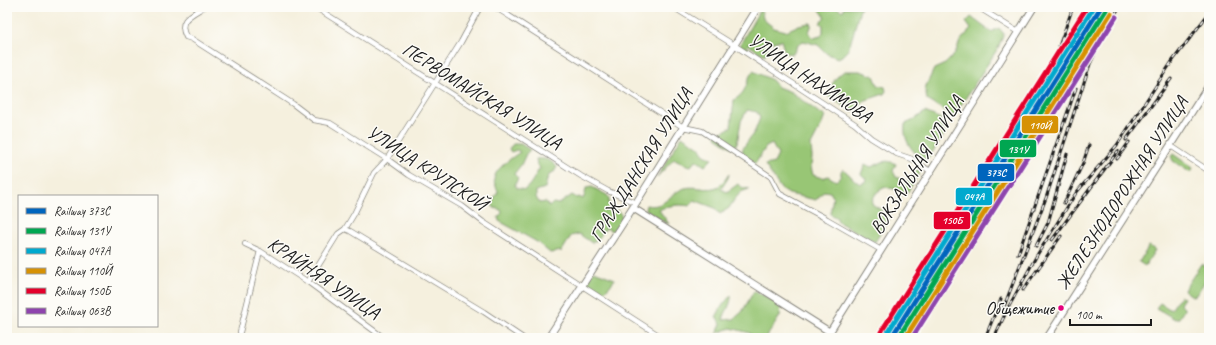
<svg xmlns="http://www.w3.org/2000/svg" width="1216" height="345" viewBox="0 0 1216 345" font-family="Caveat,sans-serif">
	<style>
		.green { fill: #98c674; stroke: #5a7148 }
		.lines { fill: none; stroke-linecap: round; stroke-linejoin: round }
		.street-casing { stroke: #88867d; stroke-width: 6 }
		.secondary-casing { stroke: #88867d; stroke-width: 8 }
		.street { stroke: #fff; stroke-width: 4.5 }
		.secondary { stroke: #fff; stroke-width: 6 }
		.rail-casing { stroke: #1c1c1c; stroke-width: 3 }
		.rail { stroke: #fdfcf7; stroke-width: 1.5; stroke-dasharray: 4.5; stroke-linecap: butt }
		.rail-1-casing { stroke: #fdfcf7; stroke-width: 8 }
		.rail-2-casing { stroke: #fdfcf7; stroke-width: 8 }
		.rail-3-casing { stroke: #fdfcf7; stroke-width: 8 }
		.rail-4-casing { stroke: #fdfcf7; stroke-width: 8 }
		.rail-5-casing { stroke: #fdfcf7; stroke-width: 8 }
		.rail-6-casing { stroke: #fdfcf7; stroke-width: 8 }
		.rail-1 { stroke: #0065bd; stroke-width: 5 }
		.rail-2 { stroke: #00a651; stroke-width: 5 }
		.rail-3 { stroke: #00a9ce; stroke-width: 5 }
		.rail-4 { stroke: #d69104; stroke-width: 5 }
		.rail-5 { stroke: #e4002b; stroke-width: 5 }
		.rail-6 { stroke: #8e44ad; stroke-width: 5 }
		.bus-dot { fill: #e5007d; stroke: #fdfcf7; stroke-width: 1.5 }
		.labels { text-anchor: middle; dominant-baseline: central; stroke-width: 3; stroke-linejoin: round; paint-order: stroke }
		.bus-label { font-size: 18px; fill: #1c1c1c; stroke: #fdfcf7; text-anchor: end }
		.street-label { font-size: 19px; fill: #1c1c1c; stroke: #fdfcf7 }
		.line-badge { stroke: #fdfcf7; stroke-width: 1.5 }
		.badge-label { font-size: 11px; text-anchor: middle; font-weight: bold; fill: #fff }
	</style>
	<rect width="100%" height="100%" fill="#fdfcf7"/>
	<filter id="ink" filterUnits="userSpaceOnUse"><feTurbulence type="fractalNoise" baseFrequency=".025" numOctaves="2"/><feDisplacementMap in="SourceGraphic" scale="8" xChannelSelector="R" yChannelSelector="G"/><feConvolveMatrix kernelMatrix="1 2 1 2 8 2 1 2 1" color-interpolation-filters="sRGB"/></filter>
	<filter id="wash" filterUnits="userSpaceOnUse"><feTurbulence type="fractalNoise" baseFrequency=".012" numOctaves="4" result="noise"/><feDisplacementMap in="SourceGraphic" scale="16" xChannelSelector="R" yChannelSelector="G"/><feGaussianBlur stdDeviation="0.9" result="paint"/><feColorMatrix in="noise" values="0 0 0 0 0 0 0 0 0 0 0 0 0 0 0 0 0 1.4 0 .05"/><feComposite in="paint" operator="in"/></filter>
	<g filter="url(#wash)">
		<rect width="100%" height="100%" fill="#f5f0de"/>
		<path class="green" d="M818,7H835L843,11L844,7H861C857,17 851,47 846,53C844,55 840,57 838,58L827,54L818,45L803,41L798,45L793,54L785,53L781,40L770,43L765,55L758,52L748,44L747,46L756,55L740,45L759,11L762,12L763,19L774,28L786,31L799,25L810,23L812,24L809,32L813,38L821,36L823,32V25L820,23L825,17Z
			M971,17L991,32L999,28L1004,34L998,48L954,116L927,100L925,88L934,69L945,64L955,54L960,41L971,29L966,22Z
			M753,71L772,80L778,87L791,92L818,112L825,116L822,124L811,145L812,157L811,167L813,175L822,178L828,176L836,181L841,176V171L843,169C850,174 853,180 860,184L865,182L866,179L861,174L865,164L871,167C882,163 884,158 896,164L893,171L896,177L908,182L914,173L919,168L920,172L907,193L901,195L898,190L886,187C878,190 873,195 872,204L889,215L890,218L875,242L838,222L837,218L830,214L833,197L830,192L824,191L816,200L789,194L781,189L765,165L774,163L778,155L772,144L766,147L755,164L742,154L743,148L755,131L760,118L757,112L747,110L741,121L737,144L732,148L716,137L717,133L724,131L731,127L734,100C749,91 744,83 753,71Z
			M845,71H860L874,76L878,85L885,87L886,91L884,94L863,101L857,110L852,111L828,96C831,85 835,76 845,71Z
			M925,112L941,119L945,133L926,162C912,152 903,141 905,124L912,121Z
			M682,136C687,140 692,142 696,145C704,149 698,155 713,158L705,166L696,160L691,166C683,165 681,161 674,159L657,177Z
			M513,144H521L530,150L526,154L521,165L514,174L518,178L515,185L517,188L524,190C531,186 535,175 540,168L537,165L536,159C546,158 551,160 557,167L554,172L548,176L545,188L536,191V197L539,203L546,202L549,207L553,203L559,204L572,195L577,198L579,197L583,199L585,194L586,188L592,187L607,195L609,198V206L617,210L621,214L622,218L618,226L612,231L606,228L597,240L592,243L579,234L571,236L562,251L550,253L537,242L499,221L498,217L502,213L501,210L494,208L491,203L498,192C497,188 494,183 494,180C494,169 513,157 520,152L517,150L511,152L509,149Z
			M1173,154L1193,168L1191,173L1173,161L1171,156Z
			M729,174L728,178L721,189L727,192L738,184L741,187L749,189L741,192L734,200L729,208L720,214L715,208L694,200L690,206C678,204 669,205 659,210L669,224L664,222L645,209L646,205C666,209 669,193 685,188C695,185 709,192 719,186C723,183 726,178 729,174Z
			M1149,246L1155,250L1145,266L1139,262Z
			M1201,264L1209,269V275L1196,295L1192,296L1184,290Z
			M594,271L615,279L609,287L603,292L592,288L588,283L590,276Z
			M754,291L767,297L781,307L780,316L766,338H751L750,333L731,328L717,333L721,324L716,317L722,306L731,295C732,304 725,311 723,320L734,319L742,312Z
			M1180,296L1184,298L1180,304L1184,308V310L1179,318L1175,319L1156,308L1160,303L1171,310Z"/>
	</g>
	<g filter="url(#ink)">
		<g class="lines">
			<g class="street-casing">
				<path id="street" d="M204,7C191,15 177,20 186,37L192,39L293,104L314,120L330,123L387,159L409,175L462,206L483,222L663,338
					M315,7L581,176L608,191L636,203
					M495,7L683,127L702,131L771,177L780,194L827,219L881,250
					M673,7L734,45L855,124L871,138L897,154L912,159L930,171
					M978,7L1018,32
					M1171,146L1209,171
					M345,229L350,231L484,312L523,338
					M245,244L260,251L308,282L384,338
					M308,282L338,234L345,229L354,214L374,173L387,159L461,42L480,7
					M240,332L260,251"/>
			</g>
			<g class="secondary-casing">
				<path id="secondary" d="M633,208L830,332
					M548,338L636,203L758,7
					M826,338L1034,7
					M1047,338L1209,85"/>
			</g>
			<use href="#street" class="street"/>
			<use href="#secondary" class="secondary"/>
			<g class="rail-casing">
				<path id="rail" d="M1058,49L1073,7
					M1082,71L1100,24L1111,7
					M1126,140L1171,79
					M1117,159L1129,142
					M1064,203L1083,163L1089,145
					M960,212L1054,58
					M976,213L1062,77
					M1052,240L1118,151
					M1036,246L1048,223L1067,154
					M1018,254L1076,88
					M1023,290L1061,236
					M1003,309L1046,198L1090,64L1119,7
					M985,338L1001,299
					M994,338L1007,310L1037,255L1076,193L1117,145L1171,63L1209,13"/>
			</g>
			<use href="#rail" class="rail"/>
			<g class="rail-1-casing">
				<path id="rail-1" d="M891,338L1101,7"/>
			</g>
			<g class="rail-2-casing">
				<path id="rail-2" d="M898,338L1106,10"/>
			</g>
			<g class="rail-3-casing">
				<path id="rail-3" d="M886,335L1094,7"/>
			</g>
			<g class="rail-4-casing">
				<path id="rail-4" d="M905,338L1111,13"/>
			</g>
			<g class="rail-5-casing">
				<path id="rail-5" d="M881,332L1087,7"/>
			</g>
			<g class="rail-6-casing">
				<path id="rail-6" d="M912,338L1116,17"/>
			</g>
			<use href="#rail-1" class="rail-1"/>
			<use href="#rail-2" class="rail-2"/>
			<use href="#rail-3" class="rail-3"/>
			<use href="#rail-4" class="rail-4"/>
			<use href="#rail-5" class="rail-5"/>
			<use href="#rail-6" class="rail-6"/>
		</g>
	</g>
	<circle class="bus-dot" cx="1061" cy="308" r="3.5"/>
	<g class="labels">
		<g class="bus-label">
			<text x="1054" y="308">Общежитие</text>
		</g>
		<g class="street-label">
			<text transform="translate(810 78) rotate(34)">УЛИЦА НАХИМОВА</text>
			<text transform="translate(482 96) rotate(32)">ПЕРВОМАЙСКАЯ УЛИЦА</text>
			<text transform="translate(641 165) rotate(-58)">ГРАЖДАНСКАЯ УЛИЦА</text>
			<text transform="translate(917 165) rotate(-58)">ВОКЗАЛЬНАЯ УЛИЦА</text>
			<text transform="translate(427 168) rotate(33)">УЛИЦА КРУПСКОЙ</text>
			<text transform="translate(1122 193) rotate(-57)">ЖЕЛЕЗНОДОРОЖНАЯ УЛИЦА</text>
			<text transform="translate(324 278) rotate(34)">КРАЙНЯЯ УЛИЦА</text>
		</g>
	</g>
	<g class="line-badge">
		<rect x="1021" y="115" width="38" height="19" rx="4" fill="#d69104"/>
		<rect x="999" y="139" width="38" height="19" rx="4" fill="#00a651"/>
		<rect x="977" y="163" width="38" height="19" rx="4" fill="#0065bd"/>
		<rect x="955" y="187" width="38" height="19" rx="4" fill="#00a9ce"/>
		<rect x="933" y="211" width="38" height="19" rx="4" fill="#e4002b"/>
	</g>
	<g class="badge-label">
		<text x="1040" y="129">110Й</text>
		<text x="1018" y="153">131У</text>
		<text x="996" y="176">373C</text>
		<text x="974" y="200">047А</text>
		<text x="952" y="224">150Б</text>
	</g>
	<rect width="1216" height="345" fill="none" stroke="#fdfcf7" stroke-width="24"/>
	<rect x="18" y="195" width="140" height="132" fill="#fdfcf7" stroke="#a3a29f"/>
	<rect x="26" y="208" width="20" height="6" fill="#0065bd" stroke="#a3a29f"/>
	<text x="54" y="215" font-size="12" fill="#1c1c1c">Railway 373C</text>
	<rect x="26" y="228" width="20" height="6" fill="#00a651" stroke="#a3a29f"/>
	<text x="54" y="235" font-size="12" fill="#1c1c1c">Railway 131У</text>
	<rect x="26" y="248" width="20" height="6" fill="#00a9ce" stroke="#a3a29f"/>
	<text x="54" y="255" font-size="12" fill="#1c1c1c">Railway 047А</text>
	<rect x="26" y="268" width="20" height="6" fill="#d69104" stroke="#a3a29f"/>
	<text x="54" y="275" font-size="12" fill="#1c1c1c">Railway 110Й</text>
	<rect x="26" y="288" width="20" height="6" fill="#e4002b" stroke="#a3a29f"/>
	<text x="54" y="295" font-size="12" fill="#1c1c1c">Railway 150Б</text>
	<rect x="26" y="308" width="20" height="6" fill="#8e44ad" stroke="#a3a29f"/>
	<text x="54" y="315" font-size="12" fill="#1c1c1c">Railway 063В</text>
	<path d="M1070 319v6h81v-6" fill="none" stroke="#1c1c1c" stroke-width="2"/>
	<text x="1076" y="319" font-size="12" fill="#1c1c1c" stroke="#fdfcf7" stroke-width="3" paint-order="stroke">100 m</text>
</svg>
